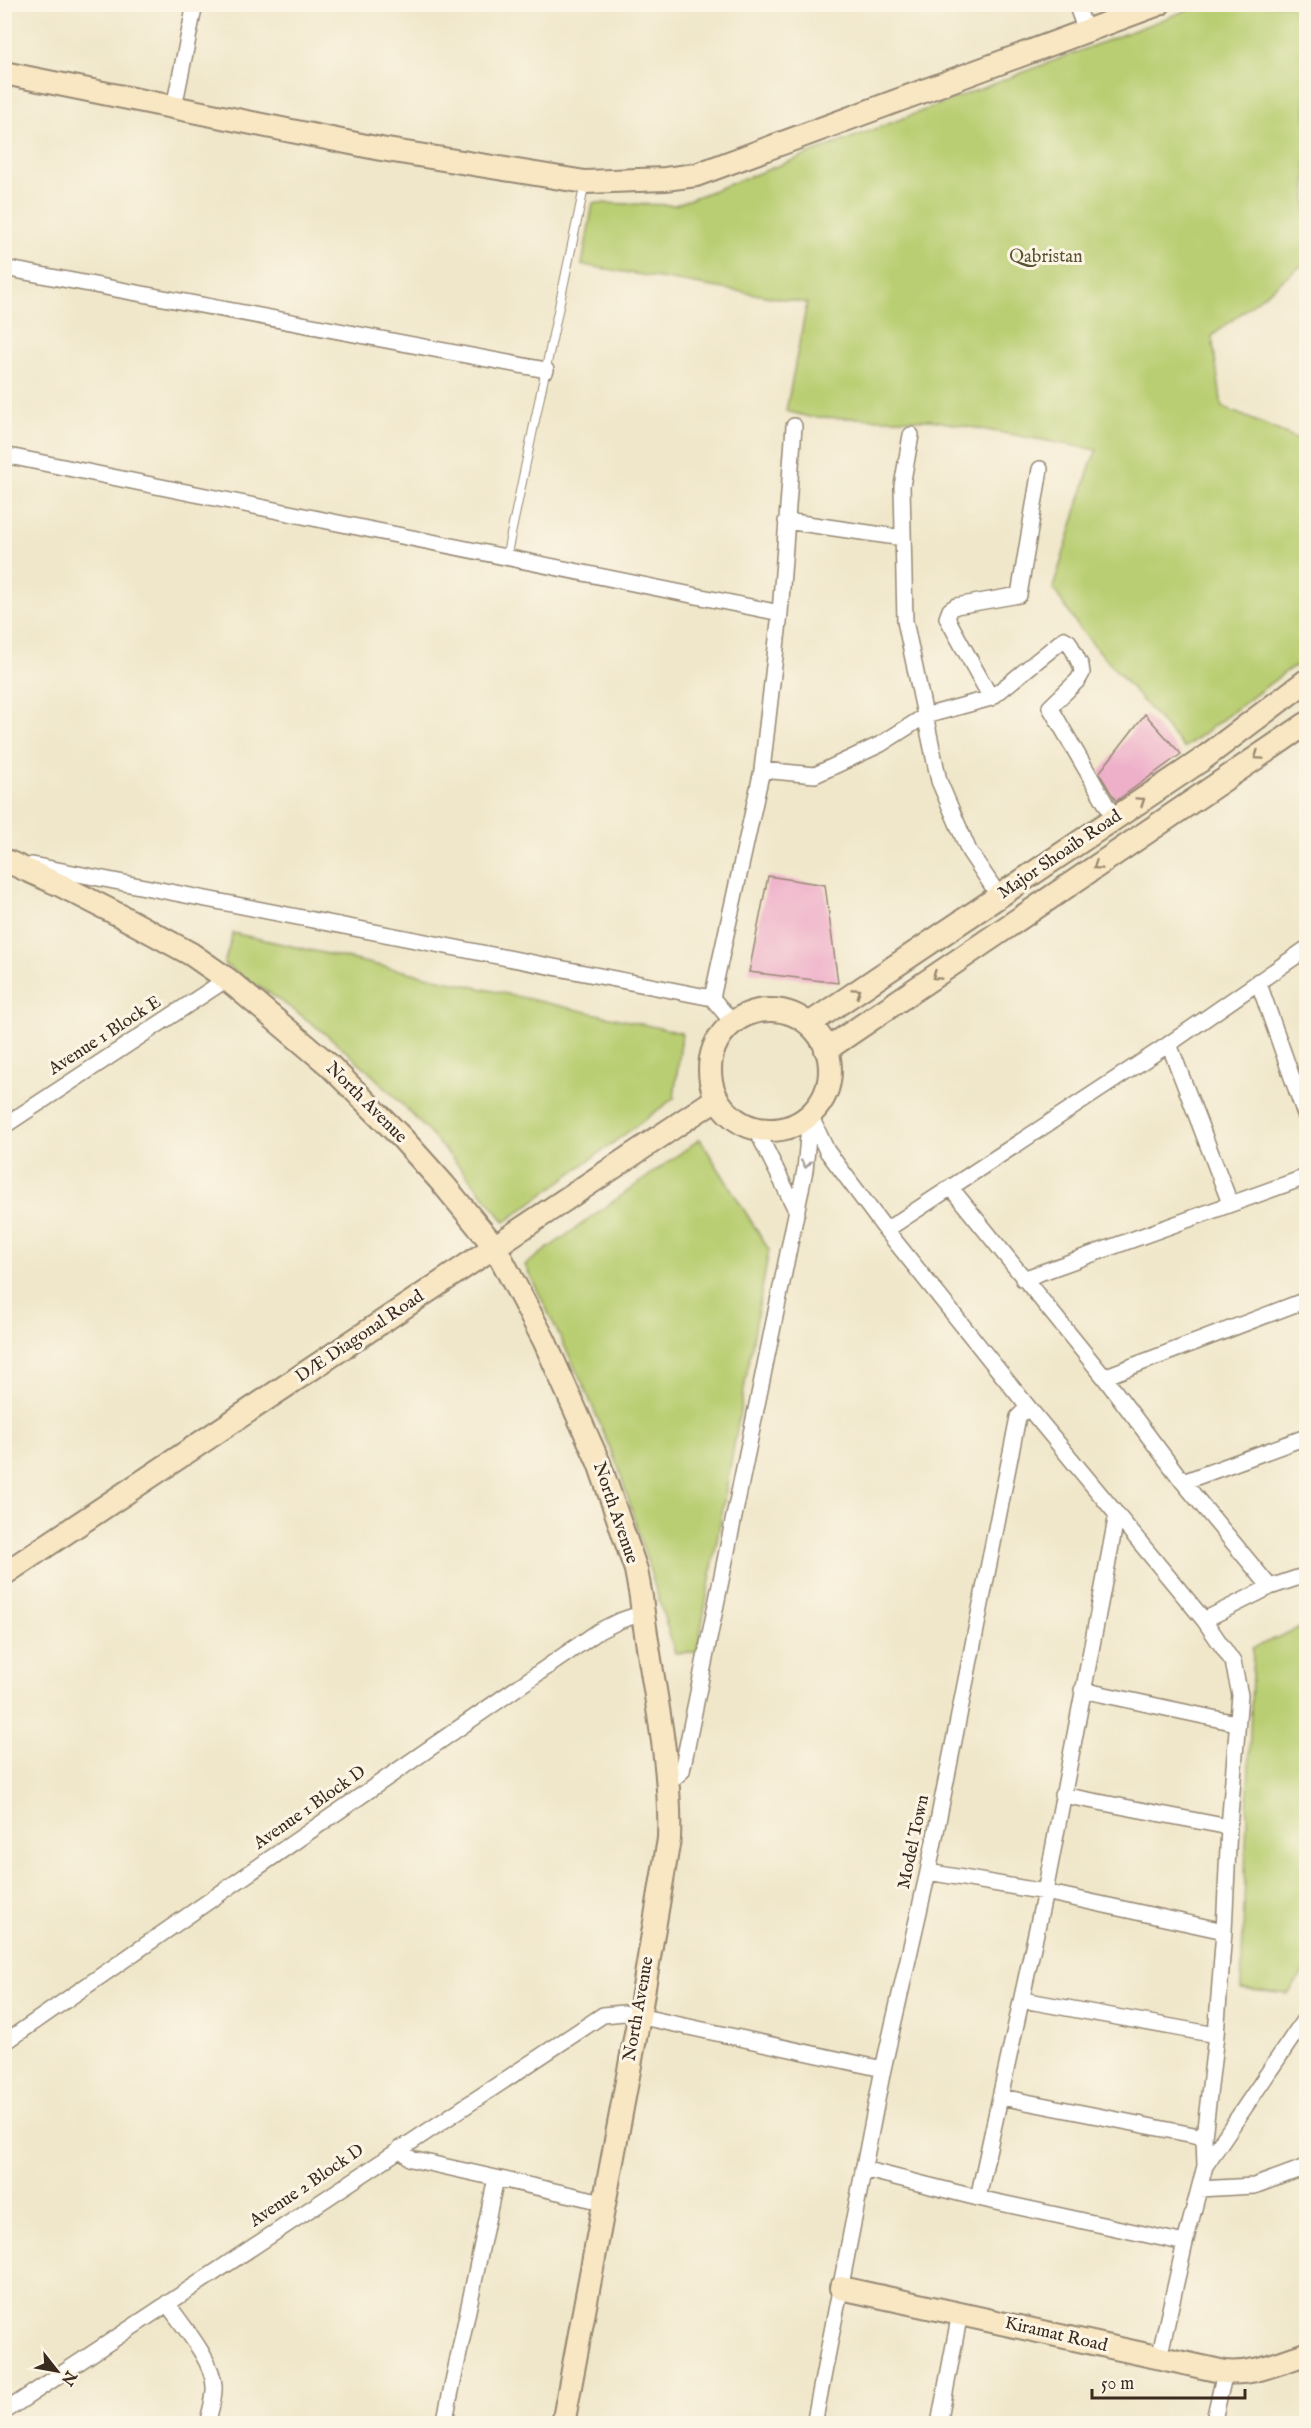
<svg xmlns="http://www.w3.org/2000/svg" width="1311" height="2428" viewBox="0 0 1311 2428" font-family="'IM FELL English',serif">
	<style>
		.green { fill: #b9ce72; stroke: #7a7c48; stroke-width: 1.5 }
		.building { fill: #eeafc9 }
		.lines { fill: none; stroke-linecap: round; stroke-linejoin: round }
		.lane-casing { stroke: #968874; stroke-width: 10 }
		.street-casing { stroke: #968874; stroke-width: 18 }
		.secondary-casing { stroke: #968874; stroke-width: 26 }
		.lane { stroke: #fff; stroke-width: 8 }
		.street { stroke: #fff; stroke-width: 15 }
		.secondary { stroke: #f9e7c3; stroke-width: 22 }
		.oneway { stroke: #9a8870 }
		.oneway2 { stroke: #a79f9a }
		.labels { text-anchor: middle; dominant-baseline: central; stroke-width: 6; stroke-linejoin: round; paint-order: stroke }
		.park-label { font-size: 18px; fill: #5a5333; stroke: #fcf5e5 }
		.street-label { font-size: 18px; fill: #3b2a1e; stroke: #fcf5e5 }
	</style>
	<rect width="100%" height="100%" fill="#fcf5e5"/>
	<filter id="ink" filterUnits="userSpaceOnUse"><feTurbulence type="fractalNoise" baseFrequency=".0167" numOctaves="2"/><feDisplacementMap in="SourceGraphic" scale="12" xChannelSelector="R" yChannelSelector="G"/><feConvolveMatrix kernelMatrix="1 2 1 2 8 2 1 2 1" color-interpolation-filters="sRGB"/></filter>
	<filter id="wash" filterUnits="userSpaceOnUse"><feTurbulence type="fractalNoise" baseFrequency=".008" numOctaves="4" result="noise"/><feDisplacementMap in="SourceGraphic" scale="24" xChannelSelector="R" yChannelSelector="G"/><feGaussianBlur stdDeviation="1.35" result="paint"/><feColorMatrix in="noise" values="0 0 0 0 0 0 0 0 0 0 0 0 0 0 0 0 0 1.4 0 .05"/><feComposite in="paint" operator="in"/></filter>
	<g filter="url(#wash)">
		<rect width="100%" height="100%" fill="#f0e7ca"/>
		<path class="green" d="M1203,4L1306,5V262L1212,336L1222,407L1306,442V661L1291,668L1184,748L1079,628L1053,588L1091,463L1097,450L931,420L809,417L786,411L807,303L582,265L593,203L675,205Z
			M233,933L682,1033L674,1098L505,1222C457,1161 405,1103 347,1052C309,1018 266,991 224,964Z
			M700,1139L769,1250L697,1652L675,1653L619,1469L583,1384L525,1265Z
			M1299,1628L1306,1649V1969L1288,1994L1241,1989L1253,1648Z"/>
		<g id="blocks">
			<path class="building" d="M1145,714L1181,754L1116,801L1099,773Z
				M768,876L825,885L838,983L749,972Z"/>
		</g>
	</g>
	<g filter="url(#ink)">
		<use href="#blocks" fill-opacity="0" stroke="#968874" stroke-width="1.5"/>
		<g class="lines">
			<g class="lane-casing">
				<path id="lane" d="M506,558L585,183"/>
			</g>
			<g class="street-casing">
				<path id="street" d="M1076,4L1086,31
					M174,107L195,4
					M4,268L546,370
					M911,435L902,486L905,621L939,781L969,851L999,896
					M4,455L780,613L762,770L712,998L733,1023
					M786,521L903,538
					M780,613L794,426
					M991,698L947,618L950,610L956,606L1019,595L1040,469
					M762,770L815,775L881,744L925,716L991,698L1064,639L1069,642L1081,666L1082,673L1078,680L1050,707L1114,818
					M32,865L712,998
					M1258,981L1306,1117
					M1169,1044L1230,1203
					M810,1115L827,1151L886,1230L1028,1407L1204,1620L1270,1587L1306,1575
					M4,1126L227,979
					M756,1129L797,1212
					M951,1188L1104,1377L1183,1482L1270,1587
					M886,1230L1169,1044L1306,949
					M1023,1279L1306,1177
					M1104,1377L1306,1300
					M1183,1482L1306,1437
					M1082,1690L1236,1723
					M668,1783L682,1771L684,1761L805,1170L810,1115
					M1062,1795L1229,1827
					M928,1872L1045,1892L1224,1931
					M1023,2000L1216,2035
					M4,2043L599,1631L619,1621L643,1613
					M1001,2097L1204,2137
					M400,2148L411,2159L603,2202
					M1205,2166L1306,2017
					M863,2169L978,2198L1185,2243
					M1199,2189L1254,2186L1306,2167
					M978,2198L1045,1892L1117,1514
					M167,2303C181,2324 213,2360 214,2386C215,2398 210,2412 207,2424
					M1159,2358L1185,2243L1205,2166L1204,2137L1216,2035L1224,1931L1229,1827L1240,1695L1233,1662L1204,1620
					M4,2412L603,2015L624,2013L883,2069
					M444,2424L496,2178
					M814,2424L883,2069L928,1872L1018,1417L1028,1407
					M939,2424L960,2313
					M1213,2424L1225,2372"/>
			</g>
			<g class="secondary-casing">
				<path id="secondary" d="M4,73L381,149L585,182L665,179L696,175L1159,4
					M4,860L60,885L121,916L191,954L227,979L328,1064L402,1138L444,1185L495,1247L544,1340L599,1463L636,1570L641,1597C650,1677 672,1758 669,1839L639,2017L563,2424
					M710 1070a60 60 0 1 1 120 0a60 60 0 1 1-120 0Z
					M809,1024L1200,761L1306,681
					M826,1050L1306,724
					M4,1574L716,1099
					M841,2288L1225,2372C1253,2375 1280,2362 1306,2354"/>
			</g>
			<use href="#lane" class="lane"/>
			<use href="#street" class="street"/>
			<use href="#secondary" class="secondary"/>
		</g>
		<defs><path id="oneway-chevron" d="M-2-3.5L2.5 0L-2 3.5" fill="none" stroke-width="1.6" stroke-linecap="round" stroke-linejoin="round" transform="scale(1.5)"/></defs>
		<g class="oneway">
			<use href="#oneway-chevron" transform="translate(1258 756) rotate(146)"/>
			<use href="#oneway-chevron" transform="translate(1141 801) rotate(-34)"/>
			<use href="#oneway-chevron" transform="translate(1097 866) rotate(146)"/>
			<use href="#oneway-chevron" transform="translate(936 976) rotate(146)"/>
			<use href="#oneway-chevron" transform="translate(857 992) rotate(-34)"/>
		</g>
		<use class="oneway2" href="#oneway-chevron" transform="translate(806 1164) rotate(96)"/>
	</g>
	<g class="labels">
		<g class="park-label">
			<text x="1046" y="257">Qabristan</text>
		</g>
		<g class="street-label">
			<text transform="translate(1060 855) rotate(-34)">Major Shoaib Road</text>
			<text transform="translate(105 1036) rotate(-33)">Avenue 1 Block E</text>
			<text transform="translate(366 1103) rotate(45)">North Avenue</text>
			<text transform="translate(360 1337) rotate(-34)">D/E Diagonal Road</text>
			<text transform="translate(615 1513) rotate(71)">North Avenue</text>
			<text transform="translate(310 1808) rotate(-35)">Avenue 1 Block D</text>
			<text transform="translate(914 1842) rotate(-78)">Model Town</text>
			<text transform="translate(639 2009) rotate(-80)">North Avenue</text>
			<text transform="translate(307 2186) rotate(-34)">Avenue 2 Block D</text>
			<text transform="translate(1056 2335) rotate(13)">Kiramat Road</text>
		</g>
	</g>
	<rect width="1311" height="2428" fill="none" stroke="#fcf5e5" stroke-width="24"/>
	<g transform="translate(57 2371) rotate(121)" stroke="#fcf5e5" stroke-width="4.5" paint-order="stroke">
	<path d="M0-4.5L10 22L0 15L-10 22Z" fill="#3b2a1e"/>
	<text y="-9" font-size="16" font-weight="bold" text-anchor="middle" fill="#3b2a1e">N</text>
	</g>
	<path d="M1092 2389v9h153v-9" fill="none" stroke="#3b2a1e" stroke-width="3"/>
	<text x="1101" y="2389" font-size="18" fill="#3b2a1e" stroke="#fcf5e5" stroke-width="4.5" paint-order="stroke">50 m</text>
</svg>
